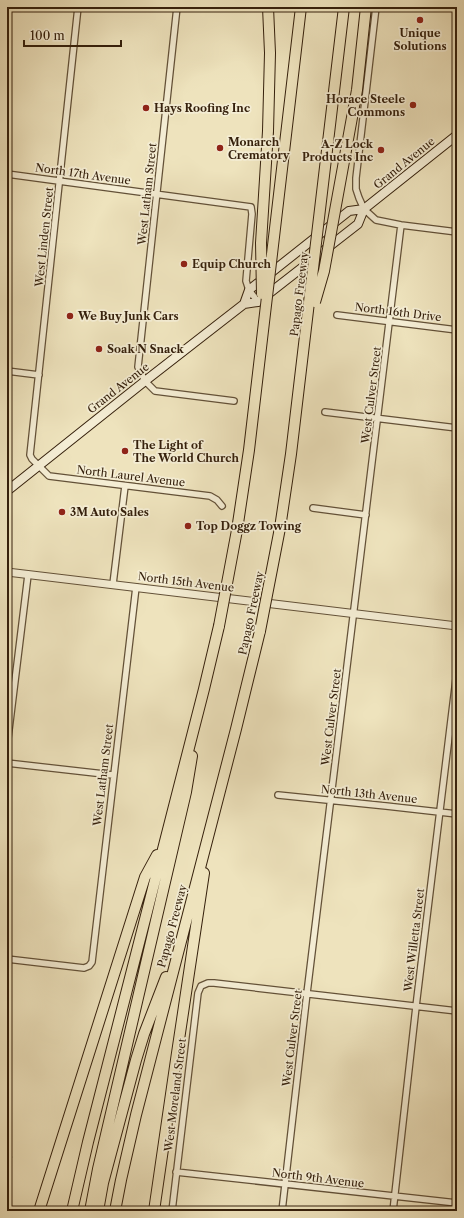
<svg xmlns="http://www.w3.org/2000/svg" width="464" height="1218" viewBox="0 0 464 1218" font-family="'Libre Caslon Text',serif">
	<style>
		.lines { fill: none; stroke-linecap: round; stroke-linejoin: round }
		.minor-casing { stroke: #635138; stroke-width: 8 }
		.tertiary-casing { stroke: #635138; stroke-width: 9 }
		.secondary-casing { stroke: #35200c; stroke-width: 10 }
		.motorway-casing { stroke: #35200c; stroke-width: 12 }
		.minor { stroke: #f4edd4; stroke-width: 5.5 }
		.tertiary { stroke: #f4edd4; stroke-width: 7 }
		.secondary { stroke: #f4edd4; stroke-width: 8 }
		.motorway { stroke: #eee3bd; stroke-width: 10 }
		.motorway-bridge-casing { stroke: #35200c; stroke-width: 12; stroke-linecap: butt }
		.motorway-bridge { stroke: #eee3bd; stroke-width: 10 }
		.poi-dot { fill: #8f2418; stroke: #f4edd4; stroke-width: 1.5 }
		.labels { text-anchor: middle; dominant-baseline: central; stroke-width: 3.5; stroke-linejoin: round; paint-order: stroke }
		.poi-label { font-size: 11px; font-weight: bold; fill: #35200c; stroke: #f4edd4; text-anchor: start }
		.street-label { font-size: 11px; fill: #35200c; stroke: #f4edd4 }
	</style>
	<rect width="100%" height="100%" fill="#eee3bd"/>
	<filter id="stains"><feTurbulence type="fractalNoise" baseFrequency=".005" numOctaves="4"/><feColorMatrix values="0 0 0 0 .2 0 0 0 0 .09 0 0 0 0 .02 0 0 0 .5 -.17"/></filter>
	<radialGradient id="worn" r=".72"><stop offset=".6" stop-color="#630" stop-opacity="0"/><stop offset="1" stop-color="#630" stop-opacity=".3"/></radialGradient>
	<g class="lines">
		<g class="minor-casing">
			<path id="minor" d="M78,7L30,455L32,459L49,476L210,496L217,500L222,506
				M177,7L138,367L145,381L155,391L234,401
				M376,7L356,178V189L359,198L364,209L376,220L401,225L457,232
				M7,174L251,207L252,214L246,281L249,290L258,302
				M337,315L457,330
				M7,371L39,375
				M325,412L457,428
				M313,508L366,515
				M113,584L125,486
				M7,746L28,575
				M7,763L113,775
				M278,795L386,806L457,814
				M7,959L84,968L89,966L92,962L136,587
				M7,1152H8
				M7,1156L8,1157
				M176,1172L457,1203
				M172,1211L198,993L201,986L208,983H214L457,1011
				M282,1211L307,993L401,225
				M393,1211L417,998L457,671"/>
		</g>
		<g class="tertiary-casing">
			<path id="tertiary" d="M7,572L457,626"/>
		</g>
		<g class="secondary-casing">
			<path id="secondary" d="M244,304L249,290L349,211L364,209L457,135
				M7,491L145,381L244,304L258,302L358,224L364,209"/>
		</g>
		<g class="motorway-casing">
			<path id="motorway" d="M268,131L270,53L268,7
				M39,1211L145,877L157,855
				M72,1211L88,1142L204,689L219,626
				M90,1211L98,1169L186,792L192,756
				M98,1211L103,1183L136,1060L144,1034L166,977
				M115,1211L121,1180L136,1115L236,729L260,631
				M154,1211C170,1098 187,986 204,873"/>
		</g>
		<use href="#minor" class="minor"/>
		<use href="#tertiary" class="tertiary"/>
		<use href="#secondary" class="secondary"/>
		<use href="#motorway" class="motorway"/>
		<g class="motorway-bridge-casing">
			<path id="motorway-bridge" d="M262,294L261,243L268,131
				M315,302L324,271L357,90L366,7
				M219,626L237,530L249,450L301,7
				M260,631L280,528L291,454L344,7"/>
		</g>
		<use href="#motorway-bridge" class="motorway-bridge"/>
	</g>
	<g class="poi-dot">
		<circle cx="420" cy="20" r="4"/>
		<circle cx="413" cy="105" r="4"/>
		<circle cx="146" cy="108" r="4"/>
		<circle cx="220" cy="148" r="4"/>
		<circle cx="381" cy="150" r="4"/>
		<circle cx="184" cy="264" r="4"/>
		<circle cx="70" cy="316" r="4"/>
		<circle cx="99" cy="349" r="4"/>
		<circle cx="125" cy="451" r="4"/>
		<circle cx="62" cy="512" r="4"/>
		<circle cx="188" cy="526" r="4"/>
	</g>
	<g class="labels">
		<g class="poi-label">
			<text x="420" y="33" text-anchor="middle">Unique<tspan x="420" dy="13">Solutions</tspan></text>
			<text x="405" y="99" text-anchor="end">Horace Steele<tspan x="405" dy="13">Commons</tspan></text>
			<text x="154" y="108">Hays Roofing Inc</text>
			<text x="228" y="142">Monarch<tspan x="228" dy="13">Crematory</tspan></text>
			<text x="373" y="144" text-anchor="end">A-Z Lock<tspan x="373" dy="13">Products Inc</tspan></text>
			<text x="192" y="264">Equip Church</text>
			<text x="78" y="316">We Buy Junk Cars</text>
			<text x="107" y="349">Soak N Snack</text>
			<text x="133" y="445">The Light of<tspan x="133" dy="13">The World Church</tspan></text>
			<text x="70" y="512">3M Auto Sales</text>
			<text x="196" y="526">Top Doggz Towing</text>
		</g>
		<g class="street-label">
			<text transform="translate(404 163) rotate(-39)">Grand Avenue</text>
			<text transform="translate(83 174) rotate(8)">North 17th Avenue</text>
			<text transform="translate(147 194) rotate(-84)">West Latham Street</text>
			<text transform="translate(44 237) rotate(-84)">West Linden Street</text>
			<text transform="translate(299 294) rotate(-83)">Papago Freeway</text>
			<text transform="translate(398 312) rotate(7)">North 16th Drive</text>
			<text transform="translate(118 388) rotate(-38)">Grand Avenue</text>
			<text transform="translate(371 395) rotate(-83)">West Culver Street</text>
			<text transform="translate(131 476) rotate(7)">North Laurel Avenue</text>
			<text transform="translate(186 582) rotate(7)">North 15th Avenue</text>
			<text transform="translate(251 613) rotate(-78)">Papago Freeway</text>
			<text transform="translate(331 717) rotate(-83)">West Culver Street</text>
			<text transform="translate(103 775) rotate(-83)">West Latham Street</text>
			<text transform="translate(369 794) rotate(6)">North 13th Avenue</text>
			<text transform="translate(172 926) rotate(-75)">Papago Freeway</text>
			<text transform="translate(414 940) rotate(-83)">West Willetta Street</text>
			<text transform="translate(292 1038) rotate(-83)">West Culver Street</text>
			<text transform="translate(175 1095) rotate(-83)">West Moreland Street</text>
			<text transform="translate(318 1178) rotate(7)">North 9th Avenue</text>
		</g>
	</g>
	<rect width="464" height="1218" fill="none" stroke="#eee3bd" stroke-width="24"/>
	<rect x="8" y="8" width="448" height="1202" fill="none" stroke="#35200c" stroke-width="2"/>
	<rect x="12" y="12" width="440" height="1194" fill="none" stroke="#35200c"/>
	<path d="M24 40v6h97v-6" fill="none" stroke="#35200c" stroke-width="2"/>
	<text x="30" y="40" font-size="12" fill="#35200c" stroke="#f4edd4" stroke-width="3" paint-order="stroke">100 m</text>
	<rect width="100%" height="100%" filter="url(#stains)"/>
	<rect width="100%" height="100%" fill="url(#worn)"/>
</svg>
